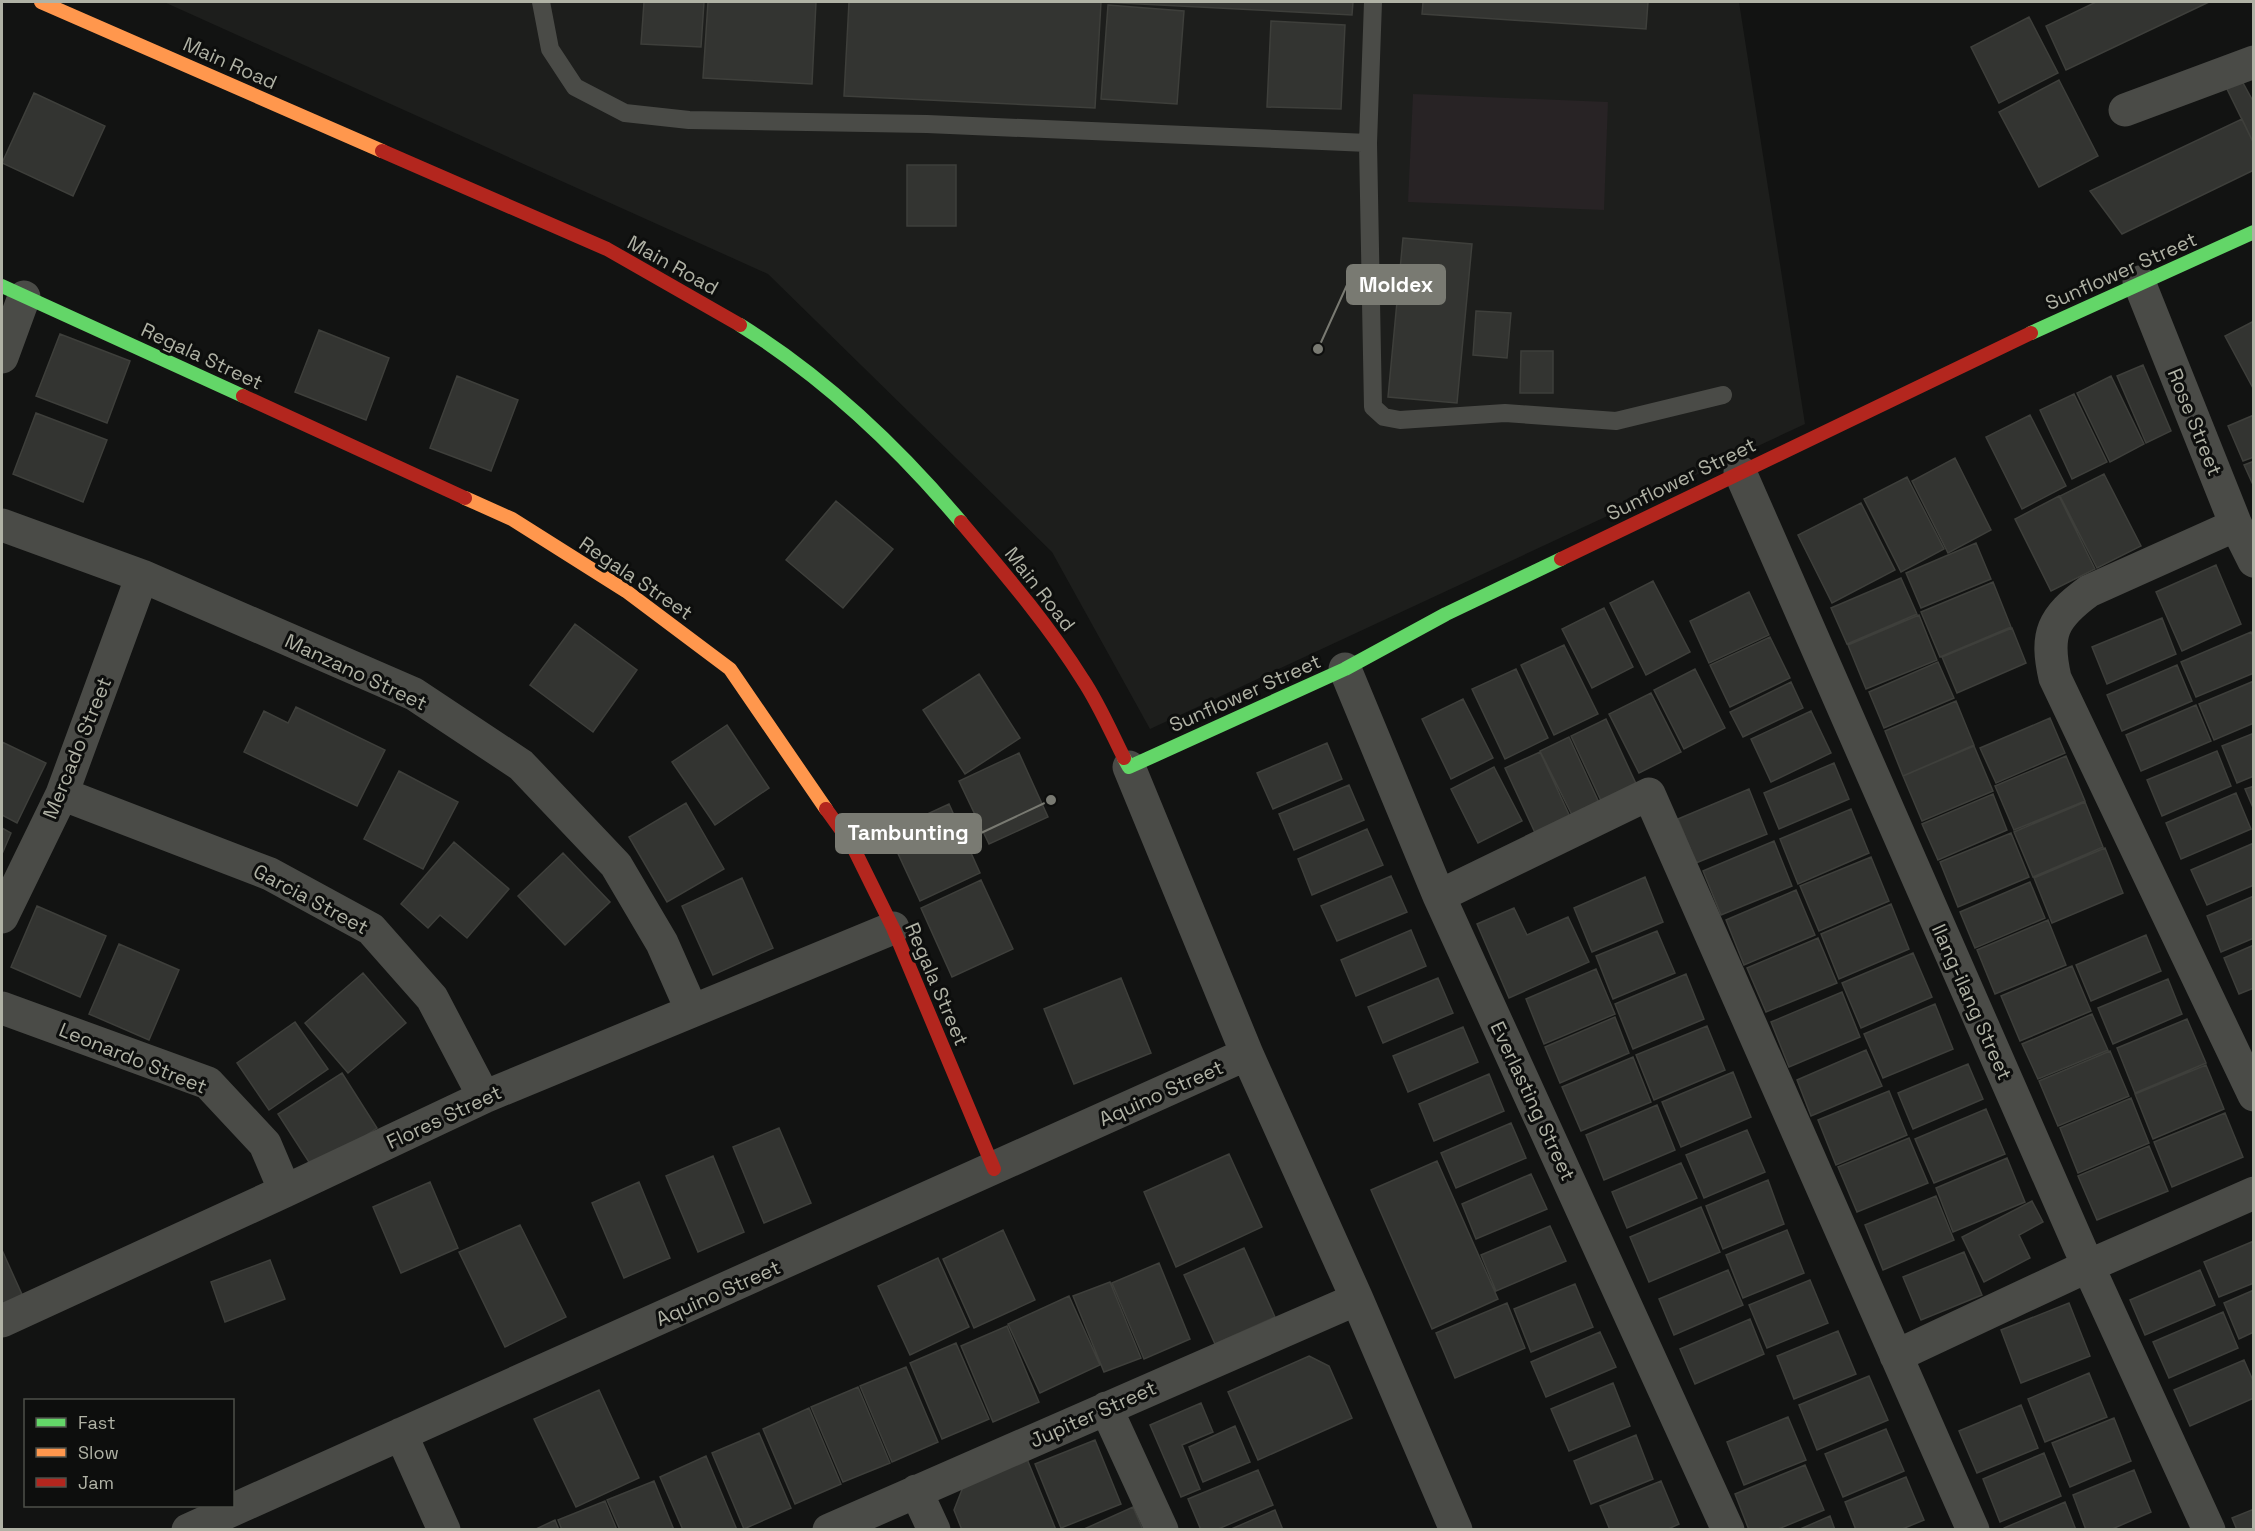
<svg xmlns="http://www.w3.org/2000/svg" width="2255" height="1531" viewBox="0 0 2255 1531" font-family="'Space Grotesk',sans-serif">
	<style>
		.built { fill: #1d1e1c }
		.green { fill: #282325 }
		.building { fill: #333431; stroke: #3e3f3b; stroke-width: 1.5 }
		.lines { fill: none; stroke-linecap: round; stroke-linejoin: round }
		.lane { stroke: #4a4b47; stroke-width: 18 }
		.street { stroke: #4a4b47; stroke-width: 33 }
		.fast { stroke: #63d668; stroke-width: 14 }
		.slow { stroke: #ff974d; stroke-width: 14 }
		.jam { stroke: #b3261e; stroke-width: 14 }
		.labels { text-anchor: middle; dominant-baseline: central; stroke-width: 6; stroke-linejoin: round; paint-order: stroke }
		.street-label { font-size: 20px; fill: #b0b2a5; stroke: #0d0e0d }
		.leader { fill: none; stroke: #797a72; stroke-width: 2 }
		.callout-dot { fill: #797a72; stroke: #0d0e0d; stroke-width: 2 }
		.callout { fill: #797a72; stroke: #797a72; stroke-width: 2 }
		.callout-label { font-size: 21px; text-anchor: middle; font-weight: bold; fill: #fff }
	</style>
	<rect width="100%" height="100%" fill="#121312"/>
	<path class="built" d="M164,2H1739L1805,424L1150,729L1052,552L768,274Z"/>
	<path class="green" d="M1413,94L1608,102L1604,210L1408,202Z"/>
	<path class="building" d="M644,2H704L701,47L641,44Z
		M708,2H816L812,84L703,78Z
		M849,2H1353L1352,15L1101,2L1095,108L844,96Z
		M1423,2H1648L1646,29L1422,14Z
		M2096,2H2209L2066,70L2046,26Z
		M1108,5L1184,11L1177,104L1101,99Z
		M2029,17L2058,73L1999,103L1971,47Z
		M1271,21L1345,25L1341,109L1267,107Z
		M2059,80L2098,156L2039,187L1999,112Z
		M2242,81L2254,103V144L2227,89Z
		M34,93L105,126L73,196L2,163Z
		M2242,119L2254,144V170L2122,234L2090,191Z
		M907,165H956V226H907Z
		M1403,238L1472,244L1457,403L1388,397Z
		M1476,311L1511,313L1507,358L1473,355Z
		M2254,321V390L2225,336Z
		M319,330L389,358L366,420L295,392Z
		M60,334L130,361L107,423L36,396Z
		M1521,351H1553V393H1520Z
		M2143,365L2171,431L2146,443L2117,376Z
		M457,376L518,400L491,471L430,448Z
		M2111,376L2144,444L2110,462L2077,393Z
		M2074,394L2107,462L2072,479L2040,410Z
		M36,413L107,440L83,502L13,474Z
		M2030,415L2066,486L2022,509L1986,437Z
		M2254,415V457L2243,461L2228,426Z
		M1955,458L1991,530L1948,553L1912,481Z
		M2254,461V487L2244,465Z
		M2104,474L2141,546L2097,568L2060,496Z
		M1907,477L1944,549L1901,572L1864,499Z
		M2059,496L2095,569L2051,591L2015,519Z
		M836,501L893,549L843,608L786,560Z
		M1861,503L1895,570L1832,603L1798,535Z
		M1976,543L1991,579L1921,608L1906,573Z
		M2216,565L2241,624L2182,651L2156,592Z
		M1901,578L1917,614L1847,644L1831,608Z
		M1653,581L1690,652L1646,675L1610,603Z
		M1993,582L2011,627L1940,657L1921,612Z
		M1749,592L1769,635L1709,663L1690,621Z
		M1604,608L1633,667L1592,688L1562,629Z
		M1919,615L1937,660L1866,689L1848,645Z
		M2162,618L2176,654L2107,684L2092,647Z
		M575,624L637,670L593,732L530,685Z
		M2012,628L2026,663L1957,693L1942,657Z
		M2251,632L2254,638V673L2196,697L2181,662Z
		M1770,637L1790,678L1730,707L1710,665Z
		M1564,645L1598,714L1554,735L1521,665Z
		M1938,662L1954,698L1884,728L1869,692Z
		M2177,665L2192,701L2122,731L2107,695Z
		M1516,669L1548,738L1505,759L1472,689Z
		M1695,669L1725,728L1684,749L1654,690Z
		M979,674L1020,738L965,774L923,710Z
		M2254,681V723L2214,740L2199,704Z
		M1791,682L1803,708L1743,737L1730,712Z
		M1651,693L1681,752L1639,773L1609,714Z
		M1463,699L1493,758L1451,779L1422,719Z
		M1956,701L1974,745L1903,776L1885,731Z
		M2196,705L2211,741L2141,771L2126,735Z
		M296,707L385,750L357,806L244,752L264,711L288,723Z
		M1811,711L1831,753L1771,782L1751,739Z
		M2050,718L2065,753L1996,783L1980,748Z
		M1606,719L1638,788L1603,805L1571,736Z
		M727,725L769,788L715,825L672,762Z
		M2254,733V776L2237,783L2222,746Z
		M1569,737L1601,807L1575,821L1540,751Z
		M2,742L46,763L17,823L2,815Z
		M1327,743L1342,779L1273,809L1257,773Z
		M1974,746L1993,791L1922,821L1903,776Z
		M2217,751L2231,786L2162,816L2147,780Z
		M1540,752L1572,821L1537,837L1505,768Z
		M1019,753L1048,817L989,844L959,781Z
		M2066,756L2085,801L2014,830L1995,786Z
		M1834,763L1849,799L1779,829L1764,793Z
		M1494,767L1522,821L1478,843L1451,789Z
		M399,771L458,802L423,869L364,839Z
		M1349,785L1364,820L1294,850L1279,814Z
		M2254,786V810L2245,789Z
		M1749,789L1767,834L1696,863L1678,819Z
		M2236,793L2251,829L2181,859L2166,823Z
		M1993,794L2007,830L1938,860L1922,824Z
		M2085,802L2103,847L2033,877L2014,832Z
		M686,803L724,869L667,902L629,837Z
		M949,804L980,873L920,901L888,832Z
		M1851,809L1869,853L1798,884L1780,839Z
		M2,828L11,833L2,854Z
		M1367,829L1383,865L1312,895L1298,859Z
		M2011,833L2029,877L1958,907L1940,862Z
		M1774,841L1792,886L1721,915L1703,871Z
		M454,842L509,889L467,938L440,915L428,928L401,904Z
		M2254,843V885L2207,905L2191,870Z
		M2105,848L2123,893L2052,923L2034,878Z
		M563,853L610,902L565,945L518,896Z
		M1871,857L1889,901L1819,931L1800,886Z
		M1391,876L1407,912L1337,941L1321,906Z
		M1645,877L1663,922L1592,952L1574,908Z
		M742,878L773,948L713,975L682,906Z
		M981,880L1013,949L952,977L921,908Z
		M2030,882L2045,918L1975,948L1960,912Z
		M1796,890L1815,935L1744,965L1726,920Z
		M2254,896V938L2221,952L2207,916Z
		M1891,904L1909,949L1839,979L1821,934Z
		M37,906L106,936L80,997L11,967Z
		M1514,908L1527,935L1568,917L1589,962L1509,998L1477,924Z
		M2048,920L2066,965L1995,994L1977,950Z
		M1411,930L1426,966L1356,996L1341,960Z
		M1657,931L1675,973L1613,999L1596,956Z
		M2146,935L2161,971L2091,1001L2076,965Z
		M1818,938L1837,983L1766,1012L1747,968Z
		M119,944L179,970L149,1040L89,1014Z
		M2254,945V988L2239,994L2224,958Z
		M1913,953L1932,997L1861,1028L1842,983Z
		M2072,966L2091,1011L2020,1041L2001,996Z
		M1596,969L1615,1014L1544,1044L1526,999Z
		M363,973L406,1023L348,1073L305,1023Z
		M1686,974L1704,1019L1633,1049L1615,1004Z
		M1121,978L1151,1053L1074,1084L1044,1009Z
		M1438,978L1453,1013L1383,1043L1368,1007Z
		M2168,979L2182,1014L2113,1044L2098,1008Z
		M1842,992L1860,1037L1789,1067L1771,1022Z
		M1935,1004L1953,1049L1883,1078L1864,1034Z
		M2092,1014L2108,1050L2038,1079L2022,1044Z
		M1615,1017L1629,1053L1560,1083L1545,1047Z
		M2187,1019L2206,1063L2135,1093L2117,1048Z
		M295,1022L328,1069L269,1110L237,1063Z
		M1707,1026L1725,1070L1654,1100L1636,1055Z
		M1463,1027L1478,1062L1408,1092L1393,1056Z
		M1866,1050L1882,1086L1811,1116L1797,1080Z
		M2110,1051L2129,1096L2058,1126L2039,1081Z
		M1633,1057L1651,1102L1581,1131L1562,1087Z
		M1968,1064L1983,1099L1913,1129L1898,1093Z
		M2206,1065L2224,1109L2153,1139L2135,1094Z
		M1733,1072L1751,1117L1681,1147L1662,1102Z
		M342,1073L377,1128L314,1170L278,1114Z
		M1489,1074L1504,1111L1434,1141L1419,1104Z
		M1889,1091L1907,1135L1836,1165L1818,1120Z
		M2131,1098L2149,1143L2078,1173L2060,1128Z
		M1657,1105L1675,1150L1604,1180L1586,1135Z
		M1986,1109L2005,1154L1934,1183L1915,1139Z
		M2225,1113L2243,1157L2172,1187L2154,1142Z
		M1511,1123L1526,1158L1456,1188L1441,1153Z
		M779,1128L811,1203L764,1223L733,1147Z
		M1747,1130L1765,1172L1704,1198L1686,1155Z
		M1909,1138L1928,1183L1857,1212L1838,1167Z
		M2149,1146L2168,1191L2097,1220L2078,1176Z
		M1229,1154L1262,1227L1176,1267L1144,1192Z
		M713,1156L744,1232L698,1252L666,1176Z
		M2007,1158L2025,1202L1953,1232L1936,1188Z
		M1437,1161L1498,1299L1432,1329L1371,1190Z
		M1681,1163L1697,1198L1627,1228L1612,1192Z
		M1531,1174L1547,1209L1476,1239L1462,1204Z
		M1768,1180L1784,1224L1723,1249L1706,1206Z
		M430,1182L458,1248L401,1273L373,1207Z
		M639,1182L670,1258L624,1278L592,1203Z
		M1936,1196L1954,1240L1883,1270L1865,1225Z
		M2032,1201L2043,1222L2019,1235L2030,1258L1984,1282L1962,1237Z
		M1701,1207L1720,1252L1649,1282L1630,1237Z
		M520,1225L566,1317L505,1347L459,1252Z
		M1550,1226L1566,1261L1496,1291L1481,1255Z
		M1003,1230L1035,1300L974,1328L943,1259Z
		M1787,1230L1804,1273L1743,1298L1726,1255Z
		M2254,1241V1283L2219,1297L2204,1262Z
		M1244,1248L1275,1317L1215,1344L1184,1275Z
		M2,1250L24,1299L2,1309Z
		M1964,1252L1982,1295L1921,1320L1903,1277Z
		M938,1258L969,1327L910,1355L878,1286Z
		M270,1260L285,1299L225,1322L211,1282Z
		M1159,1263L1190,1339L1144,1359L1112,1283Z
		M1728,1270L1743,1305L1674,1335L1659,1299Z
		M2200,1270L2215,1305L2145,1335L2130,1300Z
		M1810,1280L1828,1323L1767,1348L1749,1305Z
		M1110,1282L1141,1358L1104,1372L1073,1296Z
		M1575,1284L1593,1327L1531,1352L1514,1309Z
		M2254,1290V1332L2239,1339L2224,1303Z
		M1069,1296L1100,1365L1040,1393L1008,1324Z
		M1507,1303L1525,1348L1455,1378L1436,1333Z
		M2069,1303L2090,1356L2021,1383L2001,1330Z
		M2223,1312L2238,1348L2169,1378L2153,1342Z
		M1750,1319L1764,1354L1695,1384L1680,1349Z
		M1007,1326L1039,1402L993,1422L961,1346Z
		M1838,1331L1856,1374L1794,1399L1777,1356Z
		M1600,1332L1616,1367L1546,1397L1531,1362Z
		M956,1343L989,1419L942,1439L910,1363Z
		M1309,1356L1329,1366L1352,1418L1258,1460L1228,1392Z
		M2244,1360L2254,1383V1398L2190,1426L2174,1390Z
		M906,1367L938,1442L892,1462L860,1386Z
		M2089,1373L2107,1417L2045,1442L2028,1399Z
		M1869,1376L1888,1420L1817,1450L1799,1405Z
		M1613,1383L1630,1426L1569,1451L1551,1409Z
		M858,1387L890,1463L843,1482L811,1407Z
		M599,1390L639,1478L576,1507L534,1419Z
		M1201,1403L1213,1432L1182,1445L1200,1489L1181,1497L1150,1425Z
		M2021,1405L2038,1448L1977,1473L1959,1431Z
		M809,1408L841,1484L795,1504L763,1429Z
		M1788,1417L1806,1460L1744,1485L1727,1442Z
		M2114,1418L2131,1461L2070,1487L2052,1443Z
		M1235,1426L1250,1462L1203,1482L1189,1447Z
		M1886,1429L1904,1471L1843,1497L1825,1454Z
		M759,1433L791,1508L744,1529L712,1453Z
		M1636,1435L1653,1479L1591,1504L1574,1461Z
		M1095,1440L1121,1504L1061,1528L1035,1464Z
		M2044,1453L2061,1496L2000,1522L1983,1479Z
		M706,1456L737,1530H683L660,1477Z
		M1027,1459L1056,1530H962L954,1510L963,1487Z
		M1805,1465L1824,1510L1776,1530H1749L1735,1494Z
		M1258,1470L1273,1505L1216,1530H1201L1188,1499Z
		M2134,1470L2151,1512L2110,1530H2086L2073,1495Z
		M1906,1477L1924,1520L1900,1530H1856L1845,1502Z
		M654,1481L674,1530H620L607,1500Z
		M1661,1481L1679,1524L1666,1530H1610L1600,1506Z
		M605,1501L617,1530H562L558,1520Z
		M2065,1502L2076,1530H2004V1528Z
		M1133,1507L1143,1530H1082Z
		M2254,1509V1530H2237L2232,1518Z
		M1275,1510L1283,1530H1229Z
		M1830,1516L1835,1530H1798Z
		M555,1520L559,1530H534Z"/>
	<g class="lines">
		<path class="lane" d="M541,2L550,49L575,87L625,113L689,120L927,124L1368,143
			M1373,2L1368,143L1373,407L1384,417L1400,420L1505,413L1616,421L1723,395"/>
		<path class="street" d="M2125,110L2254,62
			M2139,282L2236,525L2254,561
			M2,357L24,297
			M1740,472L2088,1266L2209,1530
			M2,525L142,576L414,694L521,765L616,865L662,943L692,1011
			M2236,525L2089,591C2052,618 2045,634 2055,678L2254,1095
			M1345,669L1439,896L1728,1530
			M1129,767L1247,1054L1357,1299L1456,1530
			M62,794L270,874L371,929L432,998L484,1097
			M1439,896L1649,794L1973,1530
			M2,917L62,794L142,576
			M2,1008L208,1083L265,1144L285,1191
			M2,1321L285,1191L484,1097L893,928
			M1896,1356L2088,1266L2254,1193
			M1106,1408L1162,1530
			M401,1434L444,1530
			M916,1491L934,1530
			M188,1530L1247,1054
			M829,1530L1357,1299"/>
		<path class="fast" d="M2,286L243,396
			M740,325C825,378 897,446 961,522
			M2031,333L2254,232
			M1124,758L1129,767L1345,669L1446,614L1561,559"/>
		<path class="slow" d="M41,2L382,151
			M465,498L512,519L626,591L730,669L826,809"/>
		<path class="jam" d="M382,151L607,249L740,325
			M243,396L465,498
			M961,522C1004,573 1048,624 1083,680C1099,704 1111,732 1124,758
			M1561,559L2031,333
			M826,809L852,845L893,928L994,1169"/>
	</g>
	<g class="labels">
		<g class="street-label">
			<text transform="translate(230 63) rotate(24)">Main Road</text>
			<text transform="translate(673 265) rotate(29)">Main Road</text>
			<text transform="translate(2121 271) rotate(-24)">Sunflower Street</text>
			<text transform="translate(202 356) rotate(25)">Regala Street</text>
			<text transform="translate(2195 422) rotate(68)">Rose Street</text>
			<text transform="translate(1681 479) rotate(-26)">Sunflower Street</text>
			<text transform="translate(636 578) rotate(34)">Regala Street</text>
			<text transform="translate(1040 589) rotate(52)">Main Road</text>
			<text transform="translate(356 672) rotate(25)">Manzano Street</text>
			<text transform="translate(1245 693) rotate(-24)">Sunflower Street</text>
			<text transform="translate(77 748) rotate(-68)">Mercado Street</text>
			<text transform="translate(311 899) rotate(28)">Garcia Street</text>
			<text transform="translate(937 984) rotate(67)">Regala Street</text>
			<text transform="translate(1972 1002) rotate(66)">Ilang-ilang Street</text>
			<text transform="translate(133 1058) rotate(22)">Leonardo Street</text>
			<text transform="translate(1161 1093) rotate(-24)">Aquino Street</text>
			<text transform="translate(1533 1101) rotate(65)">Everlasting Street</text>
			<text transform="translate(444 1117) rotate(-25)">Flores Street</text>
			<text transform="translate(718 1293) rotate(-24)">Aquino Street</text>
			<text transform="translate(1093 1414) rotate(-24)">Jupiter Street</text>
		</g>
	</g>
	<path class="leader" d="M1318 349L1347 285M1051 800L981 833"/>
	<g class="callout-dot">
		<circle cx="1318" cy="349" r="6"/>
		<circle cx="1051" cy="800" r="6"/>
	</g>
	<g class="callout">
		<rect x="1347" y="265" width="98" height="39" rx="6"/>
		<rect x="836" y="814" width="145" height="39" rx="6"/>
	</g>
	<g class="callout-label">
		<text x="1396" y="292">Moldex</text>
		<text x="908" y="840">Tambunting</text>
	</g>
	<rect width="2255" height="1531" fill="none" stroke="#b0b2a5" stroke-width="6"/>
	<rect x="24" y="1399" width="210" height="108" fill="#0d0e0d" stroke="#4e504a" stroke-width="1.5"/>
	<rect x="36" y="1418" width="30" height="9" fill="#63d668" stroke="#4e504a" stroke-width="1.5"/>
	<text x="78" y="1429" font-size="18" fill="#b0b2a5">Fast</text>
	<rect x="36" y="1448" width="30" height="9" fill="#ff974d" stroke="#4e504a" stroke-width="1.5"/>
	<text x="78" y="1459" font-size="18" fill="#b0b2a5">Slow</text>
	<rect x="36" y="1478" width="30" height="9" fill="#b3261e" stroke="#4e504a" stroke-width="1.5"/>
	<text x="78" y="1489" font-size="18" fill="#b0b2a5">Jam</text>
</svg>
